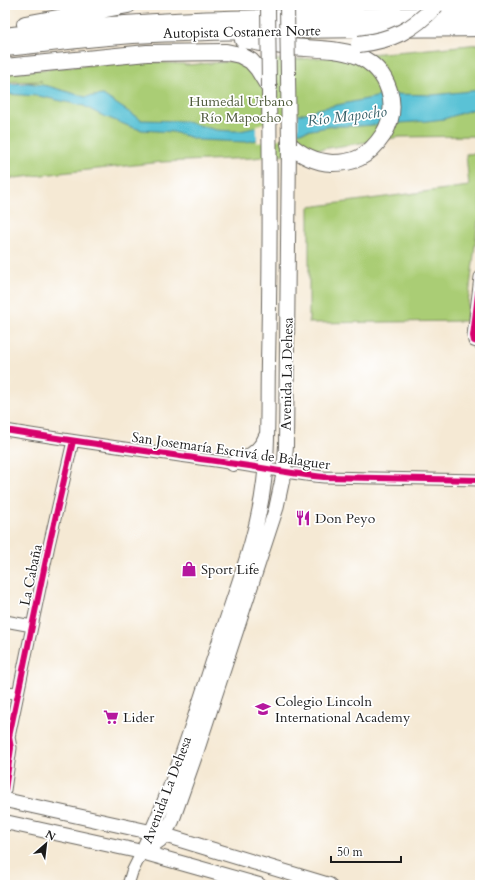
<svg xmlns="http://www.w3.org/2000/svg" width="485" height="890" viewBox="0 0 485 890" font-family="Cardo,serif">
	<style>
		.green { fill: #aacd75; stroke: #637448 }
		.water { fill: #5ac2d6; stroke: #3b6f79 }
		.pier { fill: #f5e9d4 }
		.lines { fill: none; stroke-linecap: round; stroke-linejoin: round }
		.minor-casing { stroke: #68645c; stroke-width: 13 }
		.major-casing { stroke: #68645c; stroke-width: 16 }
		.highway-casing { stroke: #68645c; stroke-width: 18 }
		.minor { stroke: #fff; stroke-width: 11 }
		.major { stroke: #fff; stroke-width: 14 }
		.highway { stroke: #fff; stroke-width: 16 }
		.major-bridge-casing { stroke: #68645c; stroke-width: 16; stroke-linecap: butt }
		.highway-bridge-casing { stroke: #68645c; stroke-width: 18; stroke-linecap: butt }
		.major-bridge { stroke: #fff; stroke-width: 14 }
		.highway-bridge { stroke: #fff; stroke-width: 16 }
		.cycleway-casing { stroke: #fff; stroke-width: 8 }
		.cycleway { stroke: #d6006c; stroke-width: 6 }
		.labels { text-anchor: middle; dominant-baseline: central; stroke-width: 3.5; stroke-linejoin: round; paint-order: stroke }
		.street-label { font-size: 14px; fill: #1c1c1c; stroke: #fff }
		.park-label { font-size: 14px; fill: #4e5a3b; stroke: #fff }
		.poi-label { font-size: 14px; fill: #1c1c1c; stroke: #fff; text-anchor: start }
		.water-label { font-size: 15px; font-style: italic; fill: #355e66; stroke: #fff }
	</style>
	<rect width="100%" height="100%" fill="#fff"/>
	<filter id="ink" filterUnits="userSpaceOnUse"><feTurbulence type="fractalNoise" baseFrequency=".025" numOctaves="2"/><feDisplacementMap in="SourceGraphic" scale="8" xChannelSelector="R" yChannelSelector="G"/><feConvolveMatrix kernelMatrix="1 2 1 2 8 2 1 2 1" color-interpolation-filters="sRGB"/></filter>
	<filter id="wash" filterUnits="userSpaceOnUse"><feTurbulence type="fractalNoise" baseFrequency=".012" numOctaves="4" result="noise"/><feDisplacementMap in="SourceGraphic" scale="16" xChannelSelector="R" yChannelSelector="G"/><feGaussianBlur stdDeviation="0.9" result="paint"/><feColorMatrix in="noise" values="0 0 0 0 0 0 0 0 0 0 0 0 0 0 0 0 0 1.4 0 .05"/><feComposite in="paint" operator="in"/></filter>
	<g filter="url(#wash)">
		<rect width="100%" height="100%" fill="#f5e9d4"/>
		<path class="green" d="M480,44V136L400,137L302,152L254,158L162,162L5,179V86L42,81L5,82V73L131,61L184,64L186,65L236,61L301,59L408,51Z
			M480,153V221H478L466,321L309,323V207L469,186L466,154Z"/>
		<path class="water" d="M28,83L48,86L85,97L103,95L141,120L183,121L216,130L231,131H240L259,127L318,109L391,94L433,95L480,90V107L444,119L427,121L359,126H333L246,142L199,140L173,132L142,130L131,127L99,114L84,106L39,96L5,94V84Z"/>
		<path class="pier" d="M298,113V136L257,143V125Z"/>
	</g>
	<g filter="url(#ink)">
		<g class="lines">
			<g class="minor-casing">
				<path id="minor" d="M480,277L473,336L474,341L480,343
					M5,430C79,442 153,452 228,463C260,467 292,474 324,477L480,480
					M5,621L32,626
					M5,692L18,693
					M5,790L11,748L9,737L49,545L73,441
					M128,885L132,872L142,852"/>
			</g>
			<g class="major-casing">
				<path id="major" d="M233,464C248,458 260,451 266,436
					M5,800L164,835L329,885
					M5,822L142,852L259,885
					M142,852C176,783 198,707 222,634C238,584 258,534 264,482C269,443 267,402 268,363C270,271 270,179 269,87
					M143,852L160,840L172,821L196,753L276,509L284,472L286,446L289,144"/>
			</g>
			<g class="highway-casing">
				<path id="highway" d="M25,24L128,5
					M5,36C162,15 322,17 480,15
					M243,40C259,43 275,45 291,47C313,49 337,48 358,56C389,70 401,106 383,135C377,144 369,153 359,158C351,162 342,163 332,163C316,162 301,155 289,144
					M5,48C54,43 103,36 153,34C262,29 371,29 480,28
					M5,67L147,53L226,52L240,55L251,61L258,69L269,87"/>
			</g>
			<use href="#minor" class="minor"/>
			<use href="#major" class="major"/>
			<use href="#highway" class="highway"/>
			<g class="major-bridge-casing">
				<path id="major-bridge" d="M268,5L269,87
					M287,5L289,144"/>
			</g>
			<g class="highway-bridge-casing">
				<path id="highway-bridge" d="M359,44C393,40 413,30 436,5"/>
			</g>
			<use href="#major-bridge" class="major-bridge"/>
			<use href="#highway-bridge" class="highway-bridge"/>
			<g class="cycleway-casing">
				<path id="cycleway" d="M480,277L473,336L474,341L480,343
					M5,430C79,442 153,452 228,463C260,467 292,474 324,477L480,480
					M5,790L11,748L9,737L49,545L73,441"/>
			</g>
			<use href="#cycleway" class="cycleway"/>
		</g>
	</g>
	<defs>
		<g id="restaurant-bare" transform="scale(1.2)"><path d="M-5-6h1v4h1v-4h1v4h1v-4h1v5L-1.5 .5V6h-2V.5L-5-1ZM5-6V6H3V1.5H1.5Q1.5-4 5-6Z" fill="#b5179e" stroke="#fff" stroke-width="2.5" paint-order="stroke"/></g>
		<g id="shop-bare" transform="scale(1.2)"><path d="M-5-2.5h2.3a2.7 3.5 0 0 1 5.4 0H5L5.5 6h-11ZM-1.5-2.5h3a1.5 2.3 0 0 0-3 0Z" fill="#b5179e" stroke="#fff" stroke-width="2.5" paint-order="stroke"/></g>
		<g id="school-bare" transform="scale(1.2)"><path d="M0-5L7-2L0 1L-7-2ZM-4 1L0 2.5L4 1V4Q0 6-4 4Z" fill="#b5179e" stroke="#fff" stroke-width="2.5" paint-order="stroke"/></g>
		<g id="supermarket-bare" transform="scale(1.2)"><path d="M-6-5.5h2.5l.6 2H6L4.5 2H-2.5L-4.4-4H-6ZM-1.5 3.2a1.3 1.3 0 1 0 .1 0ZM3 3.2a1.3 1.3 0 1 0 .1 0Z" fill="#b5179e" stroke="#fff" stroke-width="2.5" paint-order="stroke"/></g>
	</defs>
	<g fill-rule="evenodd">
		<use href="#restaurant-bare" x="303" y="518"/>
		<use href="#shop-bare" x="189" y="569"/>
		<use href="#school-bare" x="263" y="709"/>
		<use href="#supermarket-bare" x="111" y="717"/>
	</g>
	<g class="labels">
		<g class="street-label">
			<text transform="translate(242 32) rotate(-1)">Autopista Costanera Norte</text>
			<text transform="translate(287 374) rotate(-89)">Avenida La Dehesa</text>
			<text transform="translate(231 451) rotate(8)">San Josemaría Escrivá de Balaguer</text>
			<text transform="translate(31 575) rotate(-78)">La Cabaña</text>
			<text transform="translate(167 790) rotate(-69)">Avenida La Dehesa</text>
		</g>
		<g class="park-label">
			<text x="241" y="101">Humedal Urbano<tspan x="241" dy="16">Río Mapocho</tspan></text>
		</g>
		<g class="poi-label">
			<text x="315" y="518">Don Peyo</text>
			<text x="201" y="569">Sport Life</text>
			<text x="275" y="701">Colegio Lincoln<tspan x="275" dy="16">International Academy</tspan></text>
			<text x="123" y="717">Lider</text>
		</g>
		<g class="water-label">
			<text transform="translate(347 116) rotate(-7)">Río Mapocho</text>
		</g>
	</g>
	<rect width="485" height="890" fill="none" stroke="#fff" stroke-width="20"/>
	<g transform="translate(46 844) rotate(28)" stroke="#ffffff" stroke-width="3" paint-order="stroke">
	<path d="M0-3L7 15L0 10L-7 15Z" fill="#1c1c1c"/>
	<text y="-6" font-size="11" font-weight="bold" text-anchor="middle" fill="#1c1c1c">N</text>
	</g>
	<path d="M331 856v6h70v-6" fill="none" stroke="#1c1c1c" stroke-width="2"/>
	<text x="337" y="856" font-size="12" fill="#1c1c1c" stroke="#ffffff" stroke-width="3" paint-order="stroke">50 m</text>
</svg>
